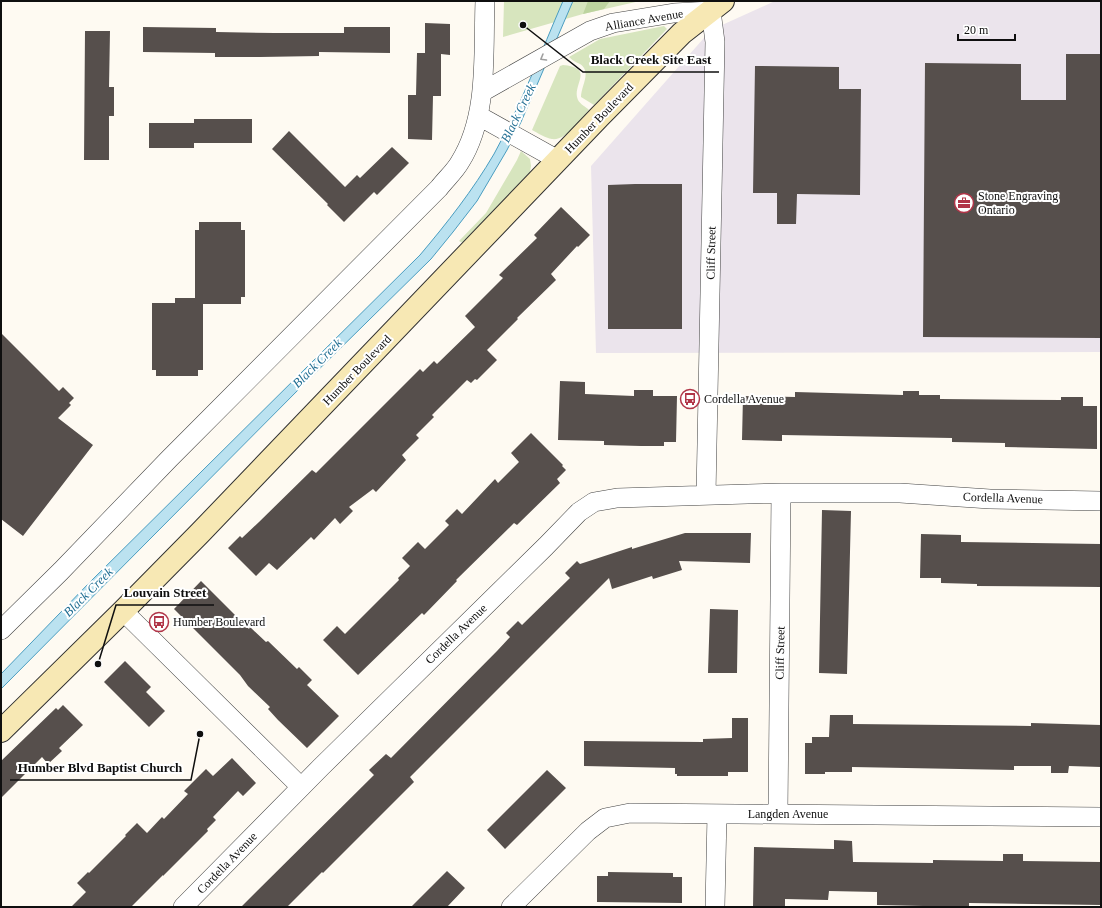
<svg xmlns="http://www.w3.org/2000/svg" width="1102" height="908" viewBox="0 0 1102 908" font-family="'Times New Roman',serif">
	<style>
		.industrial { fill: #ebe4ec }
		.green { fill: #d7e5be }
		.forest { fill: #bdd49f }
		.water { fill: #bbe2f0; stroke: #4a9dc0 }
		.building { fill: #564f4c }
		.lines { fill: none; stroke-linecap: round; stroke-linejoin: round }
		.street-casing { stroke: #424242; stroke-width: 20 }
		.secondary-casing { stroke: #313131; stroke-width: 24 }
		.street { stroke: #fff; stroke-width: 19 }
		.secondary { stroke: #f7e8b4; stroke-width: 22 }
		.oneway { stroke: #9f9f9f }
		.labels { text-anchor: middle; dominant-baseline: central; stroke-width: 4; stroke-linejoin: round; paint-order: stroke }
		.street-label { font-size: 12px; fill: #0f0f0f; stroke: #fff }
		.poi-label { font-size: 12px; fill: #0f0f0f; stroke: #fff; text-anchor: start }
		.water-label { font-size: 13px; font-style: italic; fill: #247094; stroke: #fff }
		.leader { fill: none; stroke: #0f0f0f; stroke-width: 1.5 }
		.callout-dot { fill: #0f0f0f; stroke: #fff; stroke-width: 1.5 }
		.callout-label { font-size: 13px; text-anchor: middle; font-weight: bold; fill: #0f0f0f; stroke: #fff; stroke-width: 4; stroke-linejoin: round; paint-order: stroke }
	</style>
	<rect width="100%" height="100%" fill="#fefaf2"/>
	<path class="industrial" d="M775,1H1101V352L596,353L591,166L711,30Z"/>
	<path class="green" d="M504,1H640L583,14L503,37Z
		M664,26L667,29L594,105L581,97C581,86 592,72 580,64C576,62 573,61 569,57L600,39Z
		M563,65C596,68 571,85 578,100C580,104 586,107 589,110C581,119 566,141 552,139C545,138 538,133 532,130L560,66Z
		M521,151L530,159L531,166L530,172L463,243L459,241L486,213L517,160Z"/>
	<path class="forest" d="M588,1H610L604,9L583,14Z"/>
	<path class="water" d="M563,1H573L521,122L507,150L477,201L453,232L431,259L305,383L1,689V674L89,583L420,255C447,223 473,190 494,154C521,105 541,52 563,1Z"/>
	<path class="building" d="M425,23L450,24V55L441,54V96H433L432,140L408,139V95H416L417,53H425Z
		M143,27L216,28V32L274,33H344V27H390V53L319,52V56L260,57H215V53L143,52Z
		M85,31H110L109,87H114V116H109V160H84Z
		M1066,54H1101V338L923,337L925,63L1021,64V100H1066Z
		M755,66L839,67V89H861L860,195L797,194L796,224H777V193H753Z
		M194,119H252V143H194V148H149V123H194Z
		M289,131L345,187L357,175L360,178L392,147L409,163L377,195L374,192L344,222L327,205L328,204L272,149Z
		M635,184H682V329H608V185Z
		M561,207L590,235L578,247L577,246L551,274L556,280L517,318L518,319L487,350L497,360L477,380L475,379L471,383L467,380L432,415L434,417L416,435L419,438L402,455L406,460L376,492L373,489L349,507L353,511L340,524L335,518L314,540L311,537L277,570L269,563L256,576L228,548L240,536L242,538L259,522L312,470L316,473L420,369L423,372L434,361L437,364L475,327L465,316L503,278L499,275L537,238L534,235Z
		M199,222H241V230H245V297H241V304H203V370H198V376H156V370H152V303H175V298H195V230H199Z
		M1,333L59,391L63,387L74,398L69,403L71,405L58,418L93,445L23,536L1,519Z
		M560,381L585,382V394L634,396V390H653V396H677L676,442H664V446H641L604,445V441L558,440Z
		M903,391H919V395H940V399L1061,400V397H1083V406H1097V449L1005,447V443L952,442V438L782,435V441L742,440L743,396L795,397V392L903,395Z
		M531,433L563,465L562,466L566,470L557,479L560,483L517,525L514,523L456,580L457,581L424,615L422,613L358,675L323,640L337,626L345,634L399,580L398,578L410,566L402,558L418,542L425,549L449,525L445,521L457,509L462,514L495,479L498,483L519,462L511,453Z
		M822,510L851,511L847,674L819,673Z
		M685,533H751L750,563L679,561L682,570L653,579L652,576L612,589L609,578L410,777L414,782L323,873L322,872L287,907H241L374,775L369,770L386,754L391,758L497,651L510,637L506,633L518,621L522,625L570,578L565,573L577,561L580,564L632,547V549Z
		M921,534L961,535V542L1101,544V587L977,586V584L941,583V578H920Z
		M201,581L249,629L250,627L266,642L268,641L297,669L299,667L312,680L307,685L339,716L307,748L278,720L268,709L270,707L248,686L240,675L174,609Z
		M710,609L738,610L737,673H708Z
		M125,661L151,687L146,692L165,711L149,727L104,682Z
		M63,705L83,725L59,748L62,751L48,764L42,757L1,798V761L56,708L58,710Z
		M830,715H853V724L1031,726V723L1101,725V767L1069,766L1068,773H1051V766H1014V770L852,767V772H825V774H805V743H812V737H829Z
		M732,718H748V772H728V776H677V774H675V768L584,766V741L703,742V739L732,738Z
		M232,758L256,783L243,796L238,791L213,817L216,820L207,829L208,831L163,876V875L131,907H71L86,892L77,883L88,872L89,873L126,836L125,835L137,823L147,833L162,817L164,819L188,794L184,791L206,769L213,776Z
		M547,770L566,788L505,849L487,830Z
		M834,840L852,841L853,862L933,863V860L1003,861V854H1023V861L1101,862V905L969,903V907L877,905V892L829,891L828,900L785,899V907H753L754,847L834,849Z
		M447,871L465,888L447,907H411Z
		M608,872L673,873V877H682V903L597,902V876H608Z"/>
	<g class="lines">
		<g class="street-casing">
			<path id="street" d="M482,92L590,31L613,23L674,13L711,11L715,42L706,495
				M479,116L558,160
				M123,611L301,787
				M1,630L61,571L169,459L439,188C446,179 455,171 460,162C489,116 483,53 485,1
				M778,813L781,493
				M183,907L320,768L546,546L579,512L594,502L617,498L781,493H900L990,499L1101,501
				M511,907L588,831L605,818L630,813L1101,817
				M715,907L717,814"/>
		</g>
		<g class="secondary-casing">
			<path id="secondary" d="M1,731L123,611L200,533L600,116L682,33L723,1"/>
		</g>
		<use href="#street" class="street"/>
		<use href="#secondary" class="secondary"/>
	</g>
	<defs><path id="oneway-chevron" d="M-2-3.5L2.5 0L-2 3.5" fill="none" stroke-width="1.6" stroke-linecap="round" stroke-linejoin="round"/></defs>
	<use class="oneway" href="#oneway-chevron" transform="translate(543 58) rotate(150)"/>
	<defs>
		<g id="office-ring" transform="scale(1)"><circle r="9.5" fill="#fff" stroke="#b13548" stroke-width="1.5"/><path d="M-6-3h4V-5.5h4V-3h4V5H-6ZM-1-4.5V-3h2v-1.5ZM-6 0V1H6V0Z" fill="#b13548"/></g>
		<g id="bus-ring" transform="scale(1)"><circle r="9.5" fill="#fff" stroke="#b13548" stroke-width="1.5"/><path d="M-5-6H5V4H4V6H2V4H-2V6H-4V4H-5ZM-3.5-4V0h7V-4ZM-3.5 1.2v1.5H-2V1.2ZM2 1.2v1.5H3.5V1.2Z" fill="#b13548"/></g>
	</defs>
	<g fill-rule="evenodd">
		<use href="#office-ring" x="964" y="203"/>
		<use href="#bus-ring" x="690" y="399"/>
		<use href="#bus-ring" x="159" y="622"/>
	</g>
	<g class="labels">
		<g class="street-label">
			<text transform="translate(644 20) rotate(-10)">Alliance Avenue</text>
			<text transform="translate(599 118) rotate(-46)">Humber Boulevard</text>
			<text transform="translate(711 253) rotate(-89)">Cliff Street</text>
			<text transform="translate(357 370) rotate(-46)">Humber Boulevard</text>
			<text transform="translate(1003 498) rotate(2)">Cordella Avenue</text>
			<text transform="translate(456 634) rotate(-44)">Cordella Avenue</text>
			<text transform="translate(780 653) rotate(-89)">Cliff Street</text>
			<text x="788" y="814">Langden Avenue</text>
			<text transform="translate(227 863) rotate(-46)">Cordella Avenue</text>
		</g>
		<g class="poi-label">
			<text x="978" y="196">Stone Engraving<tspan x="978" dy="14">Ontario</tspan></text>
			<text x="704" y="399">Cordella Avenue</text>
			<text x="173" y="622">Humber Boulevard</text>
		</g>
		<g class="water-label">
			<text transform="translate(518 113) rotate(-64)">Black Creek</text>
			<text transform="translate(317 363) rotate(-45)">Black Creek</text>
			<text transform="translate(88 592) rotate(-45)">Black Creek</text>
		</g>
	</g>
	<path class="leader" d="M523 25L583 72H719M98 664L116 605H214M200 734L191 780H10"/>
	<g class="callout-dot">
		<circle cx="523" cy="25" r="4"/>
		<circle cx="98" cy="664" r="4"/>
		<circle cx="200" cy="734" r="4"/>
	</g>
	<g class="callout-label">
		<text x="651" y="64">Black Creek Site East</text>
		<text x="165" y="597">Louvain Street</text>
		<text x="100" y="772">Humber Blvd Baptist Church</text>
	</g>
	<rect width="1102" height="908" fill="none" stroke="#0f0f0f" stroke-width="4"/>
	<path d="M958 34v6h57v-6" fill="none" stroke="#0f0f0f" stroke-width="2"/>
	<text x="964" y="34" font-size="12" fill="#0f0f0f" stroke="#ffffff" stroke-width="3" paint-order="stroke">20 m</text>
</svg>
